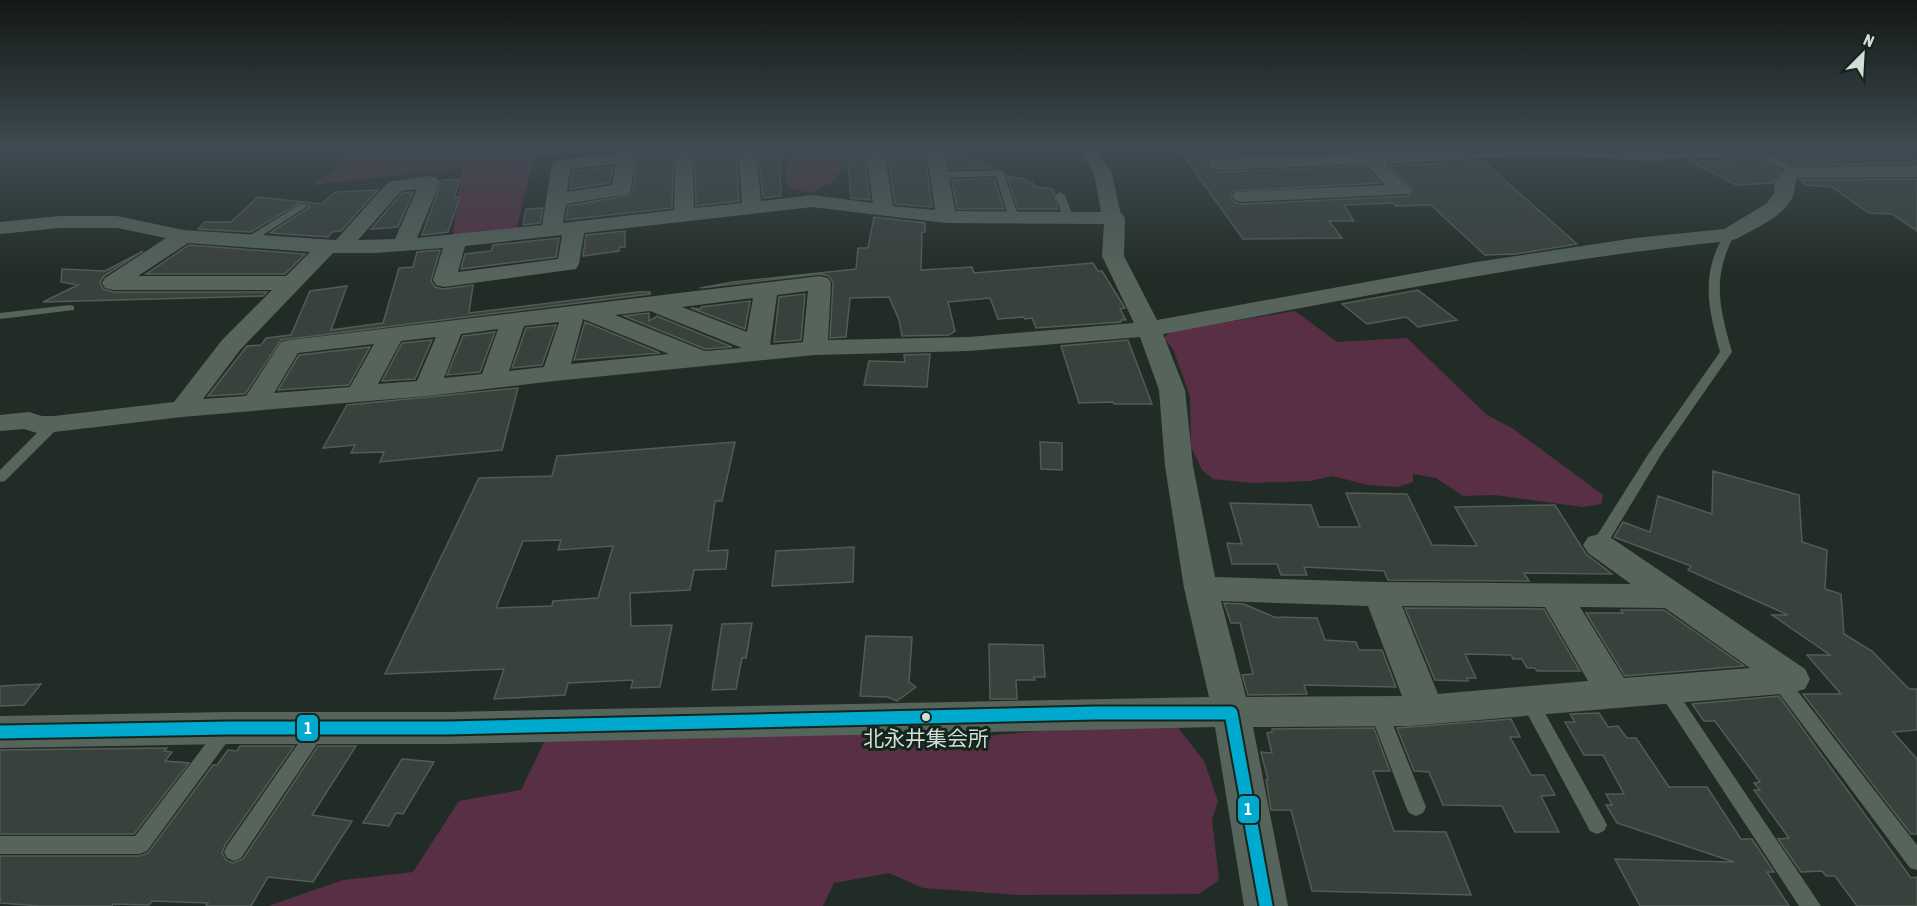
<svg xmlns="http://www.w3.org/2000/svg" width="1917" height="906" viewBox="0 0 1917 906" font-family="'Asap Condensed','Noto Sans JP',sans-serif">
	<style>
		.green { fill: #582f44 }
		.building { fill: #39413c; stroke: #535b56; stroke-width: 1.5; fill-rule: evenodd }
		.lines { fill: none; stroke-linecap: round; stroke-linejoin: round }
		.service { fill: #56645c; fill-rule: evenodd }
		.minor { fill: #56645c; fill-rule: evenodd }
		.bus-1-casing { stroke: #14261c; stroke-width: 17 }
		.bus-1 { stroke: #00a9ce; stroke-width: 13 }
		.bus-dot { fill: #d3ddd7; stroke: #14261c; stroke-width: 2 }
		.labels { text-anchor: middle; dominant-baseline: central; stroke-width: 6; stroke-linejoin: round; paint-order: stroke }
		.near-bus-label { font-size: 21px; fill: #d3ddd7; stroke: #14261c }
		.line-badge { stroke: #14261c; stroke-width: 2 }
		.badge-label { font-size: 16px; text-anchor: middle; font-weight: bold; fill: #fff }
	</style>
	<rect width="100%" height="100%" fill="#222c26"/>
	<path class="green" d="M341,148H592L534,157L516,230L453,235L462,168L312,185L336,168Z
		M793,148H844L845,165L831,183L820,187L815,193L789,189L785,174Z
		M1295,311L1337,342L1407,338L1487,415L1512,428L1603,495L1601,504L1583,507L1494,495L1463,496L1436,478L1413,474V482L1397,487L1368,485L1332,476L1310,481L1254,483L1213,479L1202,470L1191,447L1190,396L1173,349L1164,338L1171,331Z
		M1129,723L1176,725L1204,761L1218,801L1212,820L1219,880L1199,894L1019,895L923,888L889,873L834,883L823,906H268L343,880L413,872L459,801L521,790L547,736L845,733L974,737Z"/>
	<path class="building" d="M623,148H654L653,155L673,154L672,208L566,220L568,206L630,195L633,190L637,157L634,152L623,150Z
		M704,148H736L739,201L696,206L695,152H704Z
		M758,148H779L781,196L763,198Z
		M847,148H866L864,151L870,200L851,198Z
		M1178,148H1446L1218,156L1209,159L1207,165L1210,170L1218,172L1364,166L1380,183L1233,191L1230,197L1234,202L1242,204L1408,196L1413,189L1390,166L1483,161L1577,244L1516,254L1485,255L1431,205L1396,206L1393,203L1344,205L1354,221H1329L1342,238L1243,239Z
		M1729,148H1863L1865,149L1894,148L1917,160V163L1792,166L1764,148Z
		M947,153L993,167L994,168L950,169Z
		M925,156L932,207L895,204L888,158Z
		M1760,158L1781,171L1773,183L1736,185L1688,160L1728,162L1735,159Z
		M613,167L610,183L570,189L572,171Z
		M1007,176L1026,179L1027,183L1032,182L1034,187L1053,189L1058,209H1018Z
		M994,178L1004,209H957L952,180Z
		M460,179L454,198L460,197L448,232L422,235L442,180Z
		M1917,179V231L1892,214L1869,213L1832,187L1806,185L1800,180Z
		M378,190L341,231L332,232L328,237L270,233L310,207L301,202L251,232L198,229L205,222H231L258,197L322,204L335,192Z
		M413,192L398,227L371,229L402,193Z
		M543,208L540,223L523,225L526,209Z
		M874,217L925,223V232H922L921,270L972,267L974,273L1093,263L1098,271H1102L1125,308L1120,309L1126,320H1121V322L1036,328L1032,318L1025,319L1024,317L998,319L990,298L948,302L955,331L949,335L902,336L899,320L889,297L850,298L846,337L830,338L833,283L829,276L820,274L700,288L733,282L856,269L858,248H868Z
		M625,231V247H619V251L583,256L586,235Z
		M559,238L556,257L461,269L465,254L491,251L493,245Z
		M189,245L305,254L285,274H146Z
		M440,250L431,281L435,287L443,289L473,285L469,313L638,292H650V294L281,340L245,394L208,396L247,346L261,345L266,338L291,335L310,291L347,286L331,330L383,323L399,268L413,267L417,252Z
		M143,251L104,276L100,282L103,289L113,292H267L263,296L43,302L78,285L61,282L62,269L105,271Z
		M1418,290L1457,320L1418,327L1406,317L1367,324L1342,304Z
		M805,294L801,340L774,342L779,297Z
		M750,301L745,329L691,308L701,309V307Z
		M649,313V321L657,316L732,347L705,349L624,316Z
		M585,322L660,353L574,360Z
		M556,325L542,365L512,368L526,328Z
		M495,332L480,372L447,375L463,336Z
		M432,340L415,379L382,381L402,343Z
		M1128,340L1152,404H1114L1113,402L1079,403L1061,346Z
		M370,347L349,385L278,390L299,355Z
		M930,354L927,387L864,385L869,361L905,362L904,355Z
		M518,388L502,450L380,462L384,452L351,453L355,445L323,448L347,405Z
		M735,442L722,501H715L708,551L728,550L726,569L694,570L690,590L630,593L631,626L672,625L660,687L631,688L633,680L568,683L565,695L494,699L504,669L385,674L479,478L552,476L557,456ZM561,540L558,550L613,546L598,598L553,601L552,606L496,608L523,541Z
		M1040,442L1062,443V470L1041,469Z
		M1713,471L1799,495L1802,542L1827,550L1825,589L1841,594L1844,634L1872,651L1909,689H1917V730L1893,732L1917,759V834H1911L1803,694H1841L1807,655H1830L1772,615H1788L1688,570L1691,566L1614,537L1623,522L1650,532L1658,496L1712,514Z
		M1346,493L1407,494L1432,545L1477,546L1455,507L1555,505L1586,554L1612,574L1524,573L1529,581L1388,580L1384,571L1304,567L1307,575H1281L1277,564H1232L1227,543L1242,544L1230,503L1311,505L1319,527H1360Z
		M854,547L853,582L772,586L776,551Z
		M1224,603L1244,604L1274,617L1317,618L1325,640L1356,642L1359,650H1382L1396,687L1304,685L1307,694L1248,695L1242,675L1253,674L1240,623H1231Z
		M1405,608L1544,609L1580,671H1537L1535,668H1527L1522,659H1513L1511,655L1465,654L1476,678H1467L1468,681L1435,680Z
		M1621,610H1664L1744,666L1625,676L1586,613H1623Z
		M752,623L746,658H742L736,689L712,690L722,624Z
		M866,636L912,637L909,682L916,687L897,701L888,697L860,696Z
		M989,644L1043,645L1045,677H1034L1035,680H1016L1017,699H990Z
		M41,684L24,705L0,706V686Z
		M1779,696L1911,878L1917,877V906H1857L1835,876H1826L1822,871L1801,872L1778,839L1789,838L1754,790H1760L1754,783L1760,782L1715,721H1704L1692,704Z
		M1599,713L1608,727L1618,726L1627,738H1636L1669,787H1707L1741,839H1752L1774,872H1767L1789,906H1640L1615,859L1734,862L1617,823L1606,805H1612L1606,794H1624L1603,755H1584L1565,722H1575L1570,714Z
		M1511,719L1520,737H1510L1531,775H1544L1555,795L1541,796L1559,832H1515L1502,806L1443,805L1429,772L1414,771L1397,728Z
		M1374,728L1390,771H1373L1394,831L1446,832L1471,895L1312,891L1291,810H1271L1266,780H1268L1261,752L1272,753L1267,733L1272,732V729Z
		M240,746H294L225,845L222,853L226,860L233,863L243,859L318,746H356L312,815L352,821L313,882L268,877L251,906H206L208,903L152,901L149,905L113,904L112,906H41L0,903V856H140L148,853L213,765H217L228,750L237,751Z
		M167,748L164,751L172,752L165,761L189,763L134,834H0V750Z
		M402,759L434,762L403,814L396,813L389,826L363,823Z"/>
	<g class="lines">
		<path class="service" d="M1763,150L1798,172L1791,174L1761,156L1655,159L1651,156L1655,153Z
			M1000,170L1004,173L1019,218L1017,220L1009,218L996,176L938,178L934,175L938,172Z
			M1060,192L1065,195L1073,217L1071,219L1063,217L1055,195Z
			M300,204L308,206L252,242H244L243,240Z
			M1729,232L1734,235C1712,279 1719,306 1732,352L1662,453L1604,549H1594L1591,545L1649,453L1720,352C1708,307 1700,275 1725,233Z
			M70,305L74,306V310L0,319V313Z
			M54,420L59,421L61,424L59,427L5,481L0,482V470L49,421Z
			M1779,673L1785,675L1917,845V870L1910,868L1773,685L1770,680L1773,675Z
			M1666,682L1672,684L1821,906H1799L1660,694L1657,689L1660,684Z
			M1530,695L1536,697L1604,819L1607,825L1604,831L1597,834L1590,831L1521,702L1524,697Z
			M1378,703L1384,705L1387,710L1426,807L1423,813L1416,816L1409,813L1406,807L1369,710L1372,705Z
			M227,722L233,724L236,729L233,734L147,851L140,854H0V836H135L221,724Z
			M317,723L323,725L326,730L323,735L241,858L234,861L227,858L224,852L227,846L311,725Z"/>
		<path class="minor" d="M675,148H693L694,208L742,203L738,148H756L761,201L812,195L873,203L866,151L868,148H944L955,211L1101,212L1094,173L1086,160L1073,148H1093L1099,153L1112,173L1120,211L1125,218L1124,256L1157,320L1476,262L1635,238L1724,229L1766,204L1774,194L1775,182L1780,175L1787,168L1917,165V177L1798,178C1793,184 1796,189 1793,196C1785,216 1754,229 1736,239L1729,241C1539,260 1351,299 1163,334L1185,390L1193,466L1215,577L1380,582L1631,584L1588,553L1583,545L1588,537L1599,534L1610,537L1805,669L1810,679L1805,689L1792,693L1409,726L1253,727L1288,906H1244L1215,727L448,744H228L0,748V716L228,712H448L1209,697L1184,588L1165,466L1159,390L1140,337L969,351L815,355L555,381L427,396L182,417L54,432L37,433L24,429L0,431V415L29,412L42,416H54L174,402L222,340L272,290H113L105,288L102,283L105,278L166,238L117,228H59L0,234V222L59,216H117L184,230L336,240L388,182L430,176L437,178L440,182L417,238L542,225L552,165L554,161L626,152L632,153L635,157L631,190L628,194L566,204L563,223L674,210ZM927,154L935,210L893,206L885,156ZM616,164L612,185L567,192L570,169ZM417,189L395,239L358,240L401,191ZM812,207L946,223L1104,224L1102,256L1134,323L969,337L828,340L831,283L828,278L820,276L290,340L281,342L246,396L203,399L240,350L333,253H374L443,248L433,280L436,285L444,287L576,269L579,264L584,233ZM562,235L558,259L458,272L465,246ZM188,243L310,252L286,276H138ZM808,291L803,342L770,345L777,295ZM753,298L747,332L682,307ZM650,311L742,348L705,351L615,315ZM583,319L669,354L571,364ZM559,322L544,367L509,371L524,326ZM498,329L482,374L444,378L461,334ZM436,337L417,381L378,384L401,341ZM374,344L350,387L274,393L298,353ZM1221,601L1368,606L1402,696L1246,697ZM1402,606L1545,607L1588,681L1438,694ZM1580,607L1665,608L1750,668L1624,678Z
			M1500,148H1602L1655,151L1661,152L1664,156L1661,160L1655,161L1545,155L1385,164L1408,186L1411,190L1408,194L1242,202L1235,200L1232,196L1235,192L1385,185L1365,164L1218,170L1211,168L1209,164L1211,160L1218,158Z
			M1704,148H1726L1735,155L1732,159C1722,161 1710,157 1704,148Z"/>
		<g class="bus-1-casing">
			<path id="bus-1" d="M1231,713L1266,906
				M0,732L228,728H448L1096,713H1231"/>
		</g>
		<use href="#bus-1" class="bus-1"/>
	</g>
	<linearGradient id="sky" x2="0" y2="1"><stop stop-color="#131815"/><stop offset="0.54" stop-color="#3e4b52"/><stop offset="1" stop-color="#3e4b52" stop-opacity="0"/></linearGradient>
	<rect width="1917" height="275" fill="url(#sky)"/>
	<circle class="bus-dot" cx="926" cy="717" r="5"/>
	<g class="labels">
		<g class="near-bus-label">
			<text x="926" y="738">北永井集会所</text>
		</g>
	</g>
	<g class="line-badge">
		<rect x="296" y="714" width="23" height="28" rx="6" fill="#00a9ce"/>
		<rect x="1237" y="795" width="23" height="29" rx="6" fill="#00a9ce"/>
	</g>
	<g class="badge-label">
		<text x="308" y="734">1</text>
		<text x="1248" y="815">1</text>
	</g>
	<g transform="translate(1863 54) rotate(24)" stroke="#14261c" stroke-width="4.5" paint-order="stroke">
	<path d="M0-4.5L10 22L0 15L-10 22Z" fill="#d3ddd7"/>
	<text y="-9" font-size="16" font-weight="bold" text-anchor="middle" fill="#d3ddd7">N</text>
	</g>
</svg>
